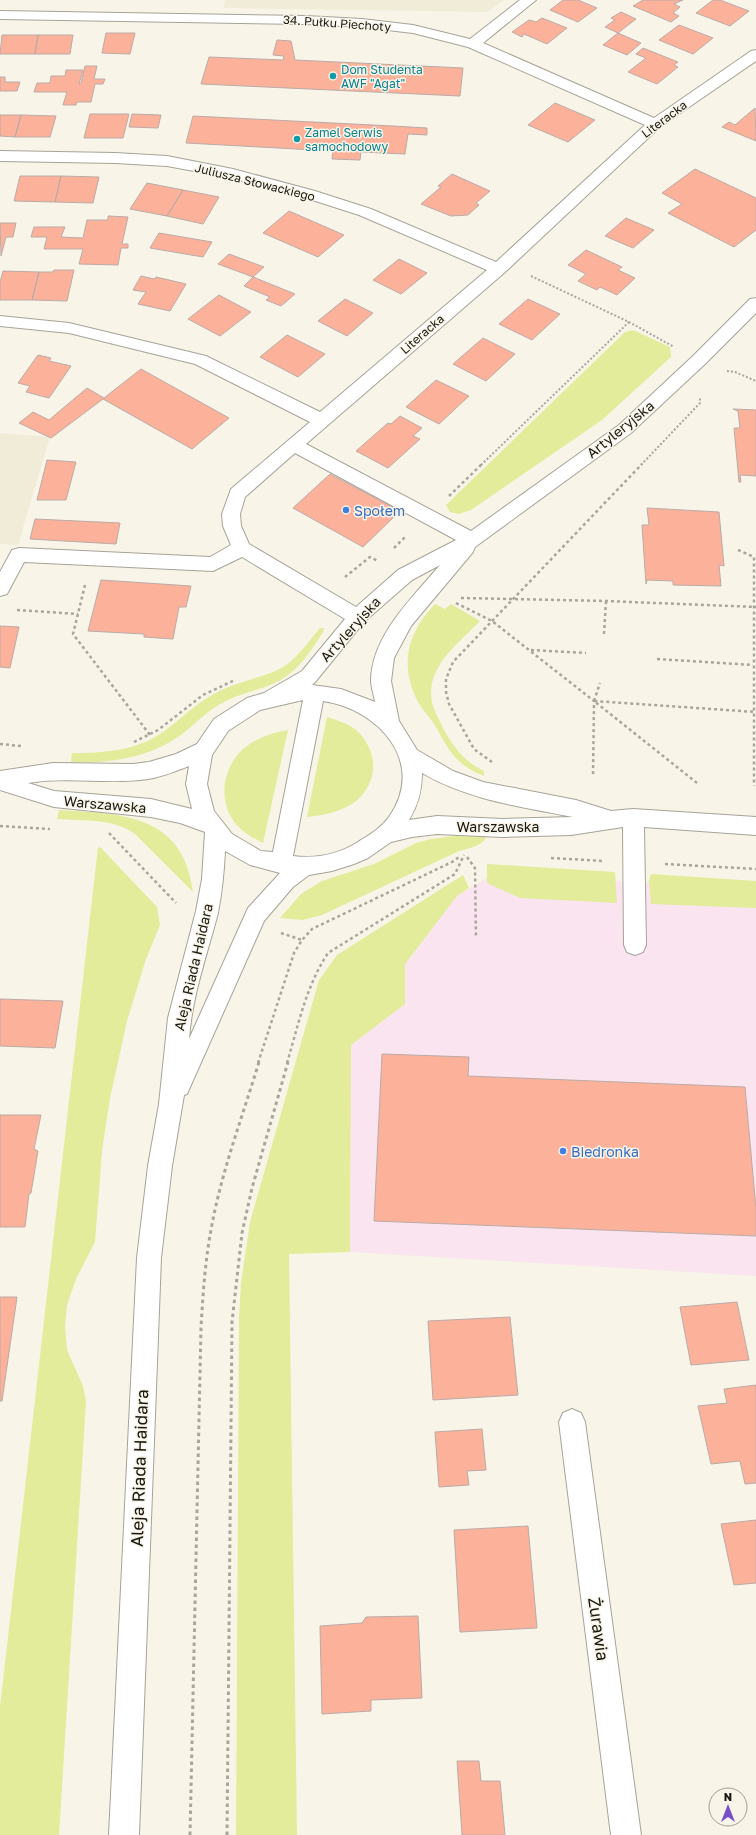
<svg xmlns="http://www.w3.org/2000/svg" width="756" height="1835" viewBox="0 0 756 1835" font-family="'Golos Text',sans-serif">
	<style>
		.commercial { fill: #fae4f0 }
		.built { fill: #f1ecd7 }
		.green { fill: #e2ec9a }
		.building { fill: #fbb19a; stroke: #baaba7 }
		.lines { fill: none; stroke-linecap: round; stroke-linejoin: round }
		.minor-casing { stroke: #a6a397; stroke-width: 2 }
		.path-far2 { stroke: #a8a69b; stroke-width: 2; stroke-dasharray: 2 2; stroke-linecap: butt }
		.path-far1 { stroke: #a8a69b; stroke-width: 2.5; stroke-dasharray: 3 3; stroke-linecap: butt }
		.path { stroke: #a8a69b; stroke-width: 3; stroke-dasharray: 3.5 3.5; stroke-linecap: butt }
		.minor { fill: #fff; fill-rule: evenodd }
		.culture-dot { fill: #0f9aa8; stroke: #f8f5e8; stroke-width: 1.5 }
		.shop-dot { fill: #3f7fe0; stroke: #f8f5e8; stroke-width: 1.5 }
		.labels { text-anchor: middle; dominant-baseline: central; stroke-width: 3; stroke-linejoin: round; paint-order: stroke }
		.far-street-label { font-size: 12px; fill: #191813; stroke: #f8f5e8 }
		.far-culture-label { font-size: 12px; fill: #0d838f; stroke: #f8f5e8; text-anchor: start }
		.street-label { font-size: 14px; fill: #191813; stroke: #f8f5e8 }
		.shop-label { font-size: 14px; fill: #366cbe; stroke: #f8f5e8; text-anchor: start }
		.near-street-label { font-size: 17px; fill: #191813; stroke: #f8f5e8 }
	</style>
	<rect width="100%" height="100%" fill="#f8f5e8"/>
	<path class="commercial" d="M490,876L756,887V1276L350,1252L351,1044L405,1004V964L457,896Z"/>
	<path class="built" d="M225,0H504L487,12L224,8Z
		M0,433L50,437L18,545L0,544Z"/>
	<path class="green" d="M633,330L670,347L671,357L602,420L471,510L459,514L450,512L446,505L625,332Z
		M435,604L445,609L451,604L480,621C459,643 425,667 432,702C434,711 440,721 444,730C454,748 465,762 484,771V776C455,764 450,752 436,727C431,718 423,711 418,702C399,665 407,633 435,604Z
		M320,628H324L323,632C309,654 296,675 270,685C255,691 239,694 224,702C210,709 198,721 186,731C154,757 111,764 71,762L72,753C103,753 137,751 163,732C180,720 195,704 214,694C236,681 263,679 285,666C299,656 310,640 320,628Z
		M327,717C336,720 347,723 355,729C378,749 380,781 356,801C342,812 324,815 307,817Z
		M288,730L263,843C258,840 252,838 247,834C217,814 218,772 243,749C256,738 272,733 288,730Z
		M59,810C123,814 183,814 193,892L135,834C113,818 84,821 57,819Z
		M455,836L486,837C482,847 467,848 457,852L322,915L303,920L280,918L301,894L322,881L374,864L416,843L431,839Z
		M98,847L101,848L157,907L160,925L146,959L127,1021L110,1098L102,1151L95,1242L76,1279L67,1305L65,1327L67,1350L83,1386L86,1401L59,1835H0V1707Z
		M487,864L615,872L617,903L520,898L487,883Z
		M651,874L756,881V908L651,904L649,881Z
		M463,875L469,888L457,896L405,964V1004L351,1045L350,1252L289,1254L297,1835H236L239,1318L241,1283L250,1222L319,980L337,955Z"/>
	<path class="building" d="M563,0H578L597,8L578,22L550,10Z
		M643,0H683L674,4L680,7L673,13L679,16L671,22L633,6Z
		M713,0H720L749,11L730,26L696,13Z
		M621,12L636,19L618,33L605,27L615,20L611,18Z
		M542,18L567,28L547,44L524,34L522,37L512,32L529,20L536,22Z
		M679,25L713,38L693,54L659,40Z
		M106,33H135L130,54L102,53Z
		M618,33L641,43L627,55L603,45Z
		M2,35H38L35,54H0Z
		M38,35H73L70,54H35Z
		M277,40L291,41L295,60L463,68L460,96L201,84L209,57L283,60L284,56L273,55Z
		M643,48L678,62L674,65L678,67L657,84L628,72L646,58L636,54Z
		M85,66H97L94,79H105L103,84H95L91,102H77L76,105H63L67,92H34L37,83H50L51,76H65L66,70H83L79,84L81,83Z
		M0,77H5V82H20L17,91H0Z
		M555,103L595,120L568,142L528,125Z
		M755,108L756,141L722,127L729,122L735,125Z
		M90,114H129L123,138H84Z
		M132,114L161,115L158,128L129,127Z
		M0,115H21L15,137L0,136Z
		M21,115L56,116L50,137H15Z
		M193,116L393,126L427,128V135L408,134L405,154L361,152L360,160L332,159L333,151L186,143Z
		M695,169L756,198V230L734,247L668,213L682,204L662,193Z
		M452,174L490,191L476,203L479,205L468,215L451,216L421,204L441,187L438,186Z
		M20,176H61L55,202L14,201Z
		M61,176L99,177L93,203L55,202Z
		M147,183L183,190L167,216L130,209Z
		M183,190L219,197L203,224L167,216Z
		M289,211L344,235L318,257L263,233Z
		M108,216L128,217L122,244H128V248H121L118,265L79,264L83,249H44L47,237H31L34,227H65L61,237L83,238L87,220H108Z
		M626,218L654,230L633,248L605,236Z
		M0,223H16L13,237H6L1,256Z
		M159,233L212,242L203,257L150,248Z
		M586,250L622,267L618,270L635,278L617,295L600,287L597,290L578,281L586,274L568,265Z
		M229,254L264,267L253,277L218,264Z
		M399,259L427,273L401,294L373,280Z
		M54,270H74L67,301L32,300L39,272H53Z
		M3,271L39,272L32,300H0V282Z
		M141,276L154,279L156,277L186,284L170,311L138,304L146,292L133,290Z
		M253,277L295,294L281,306L266,300L270,297L244,286Z
		M219,295L251,312L220,336L188,319Z
		M345,299L373,313L347,336L318,321Z
		M528,299L560,314L532,340L499,324Z
		M287,335L325,354L298,377L260,357Z
		M483,338L515,354L486,381L453,364Z
		M38,355L51,358L49,361L71,366L49,398L26,392L30,386L18,383Z
		M141,369L229,418L192,449L103,399L51,438L19,423L33,412L49,420L87,388L104,398Z
		M436,380L469,396L439,424L406,407Z
		M733,409L756,410V476L740,475L741,482H739L734,428H740L738,411Z
		M400,416L422,428L413,436L420,439L388,468L356,451L388,423L391,424Z
		M47,460L76,462L66,500H37Z
		M330,474L400,511L363,547L293,508Z
		M647,508L719,512L724,566L719,565L721,586L673,585V581L647,580L646,584L642,525H649Z
		M35,519L120,523L116,544L30,539Z
		M101,580L191,586L186,607H179L173,639L144,637V634L88,631Z
		M0,626L19,627L10,668L0,667Z
		M0,999L63,1001L55,1048L0,1046Z
		M382,1054L469,1057L468,1076L745,1087L756,1209V1236L374,1221Z
		M0,1115H41L34,1149L38,1151L31,1193L29,1194L25,1227H0Z
		M0,1297H17L2,1401H0Z
		M737,1302L749,1360L691,1365L680,1307Z
		M510,1317L518,1395L433,1400L428,1321Z
		M756,1385V1483L745,1484L740,1461L711,1464L698,1406L727,1403L724,1389Z
		M482,1429L486,1470L467,1471L469,1485L439,1487L435,1432Z
		M756,1520V1583L734,1585L721,1524Z
		M528,1526L537,1628L460,1632L454,1530Z
		M418,1616L422,1698L371,1700V1711L322,1714L320,1626L362,1623L366,1617Z
		M457,1761H479L481,1781H500L505,1835H462Z"/>
	<g class="lines">
		<g class="minor-casing">
			<path id="minor" d="M520,0H536L483,43L654,118L751,51L756,50V61L660,127L504,273L306,444L471,531L619,425L693,356L750,299L756,298V313L705,364L631,433L475,547L473,552L411,626L394,658L391,681L399,721L417,750L453,771L483,782L576,800L611,811L633,809L756,817V835L644,827L646,945L643,952L635,955L627,952L624,945L623,827L571,835L503,837L437,834L412,837L391,842L368,858L354,864L332,871L309,875L293,887L264,921L187,1094L184,1095L172,1166L161,1258L139,1835H109L137,1258L148,1166L159,1104L168,1018L196,911L202,879L205,832L180,823L151,817L54,807L0,790V771L53,763L133,764L149,762L176,754L197,744L214,719L247,698L264,693L302,671L345,619L242,557L213,571L24,562L7,594L0,596V572L12,550L19,548L210,557L231,545L223,526L222,514L231,489L310,422L195,364L69,333L0,326V316L69,323L206,356L320,412L487,270L359,215L303,197L232,178L167,166L115,163L0,161V151L115,153L167,156L233,169L315,191L371,209L496,262L645,125L468,47L413,33L362,27L306,24L0,19V11L306,16L362,19L413,25L470,39ZM295,453L456,540L398,570L356,607L249,544L241,526L240,514L245,497ZM440,565C413,597 372,635 371,680C371,687 374,695 375,702L341,689L312,685L316,681L364,622L412,580ZM303,700L273,852L261,851L232,834L214,811L207,784L212,755L228,731L260,710ZM323,701C379,709 427,763 389,817C381,828 369,835 358,842C339,854 316,859 293,856ZM189,766L186,784L192,809L151,799L54,791L28,783C68,776 108,785 148,779C162,777 176,771 189,766ZM422,773C468,800 522,807 573,817L503,819L437,816L409,820C418,805 422,791 422,773ZM225,851L250,865L280,873L248,908L189,1039C192,996 207,955 218,913C222,892 224,872 225,851Z
				M572,1409L581,1413L585,1422L641,1835H611L559,1422L563,1413Z"/>
		</g>
		<path class="path-far2" d="M531,276L629,322L674,347
			M727,371L735,372L756,381
			M481,465L629,322
			M641,465L700,403V397"/>
		<path class="path-far1" d="M449,496L482,464
			M394,548L406,536
			M738,550L754,557V786
			M345,577L370,557L378,561
			M85,585L73,634L150,735
			M461,598L606,601L756,607
			M456,603L492,621L594,701L593,777
			M17,610L78,614
			M604,634L606,601
			M531,650L586,653
			M657,659L753,665
			M594,701L600,683
			M134,742L158,730L203,695L235,680
			M0,744L21,746
			M492,762L474,749L449,704L446,692V679L453,662L642,464
			M697,783L594,701L756,712
			M0,826L50,829
			M109,833L176,903
			M467,857L475,868L476,938
			M551,858L604,861
			M665,864L756,869
			M281,933L302,940
			M258,1063L294,953L302,940L312,929L454,861L460,856
			M287,1063C298,1026 306,986 328,953L455,874L464,855"/>
		<path class="path" d="M190,1835L201,1327C203,1294 205,1262 211,1230C221,1173 242,1118 259,1062
			M227,1835L232,1322L242,1233L252,1188L288,1062"/>
		<use href="#minor" class="minor"/>
	</g>
	<g class="culture-dot">
		<circle cx="333" cy="76" r="4"/>
		<circle cx="297" cy="139" r="4"/>
	</g>
	<g class="shop-dot">
		<circle cx="346" cy="510" r="4"/>
		<circle cx="563" cy="1151" r="4"/>
	</g>
	<g class="labels">
		<g class="far-street-label">
			<text transform="translate(337 23) rotate(4)">34. Pułku Piechoty</text>
			<text transform="translate(664 119) rotate(-37)">Literacka</text>
			<text transform="translate(255 182) rotate(14)">Juliusza Słowackiego</text>
			<text transform="translate(422 334) rotate(-41)">Literacka</text>
		</g>
		<g class="far-culture-label">
			<text x="341" y="69">Dom Studenta<tspan x="341" dy="14">AWF "Agat"</tspan></text>
			<text x="305" y="132">Zamel Serwis<tspan x="305" dy="14">samochodowy</tspan></text>
		</g>
		<g class="street-label">
			<text transform="translate(620 429) rotate(-39)">Artyleryjska</text>
			<text transform="translate(350 629) rotate(-48)">Artyleryjska</text>
			<text transform="translate(105 804) rotate(5)">Warszawska</text>
			<text x="498" y="826">Warszawska</text>
			<text transform="translate(193 967) rotate(-77)">Aleja Riada Haidara</text>
		</g>
		<g class="shop-label">
			<text x="354" y="510">Społem</text>
			<text x="571" y="1151">Biedronka</text>
		</g>
		<g class="near-street-label">
			<text transform="translate(139 1468) rotate(-88)">Aleja Riada Haidara</text>
			<text transform="translate(599 1629) rotate(82)">Żurawia</text>
		</g>
	</g>
	<g transform="translate(728 1807)"><circle r="19" fill="#f8f5e8" stroke="#9f9d93"/>
	<path d="M0-3L7 15L0 10L-7 15Z" fill="#794fc8"/>
	<text y="-6" font-size="11" font-weight="bold" text-anchor="middle" fill="#191813">N</text>
	</g>
</svg>
